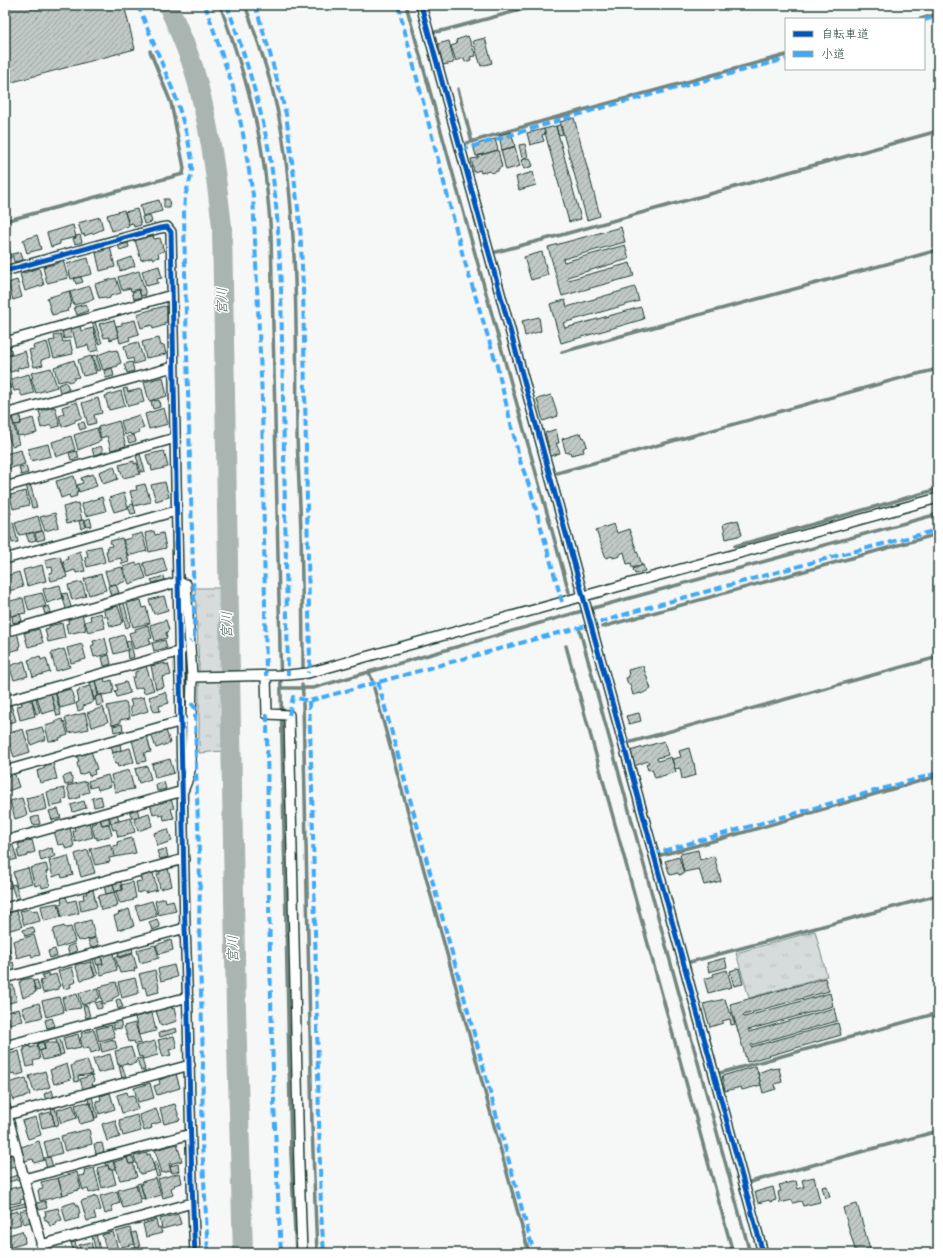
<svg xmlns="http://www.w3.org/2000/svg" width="943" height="1258" viewBox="0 0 943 1258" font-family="'Gochi Hand','Klee One',sans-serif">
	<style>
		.grass { fill: url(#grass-tufts); stroke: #7a8c88 }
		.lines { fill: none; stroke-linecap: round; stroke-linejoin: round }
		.stream { stroke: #72857f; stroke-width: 3.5 }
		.river { stroke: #aab5b1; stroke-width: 20 }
		.building { fill: url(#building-hatch); stroke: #1f3d34 }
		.street-casing { stroke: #1f3d34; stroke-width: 12 }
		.street { stroke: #fff; stroke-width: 9 }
		.quiet { stroke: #3fa9f5; stroke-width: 4; stroke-dasharray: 8 4; stroke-linecap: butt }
		.cycleway-casing { stroke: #fff; stroke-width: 8 }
		.cycleway { stroke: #0057b8; stroke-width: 5 }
		.labels { text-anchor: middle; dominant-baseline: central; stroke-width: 3; stroke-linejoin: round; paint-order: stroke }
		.water-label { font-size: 14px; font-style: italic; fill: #49615a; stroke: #fff }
	</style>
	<defs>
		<pattern id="grass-tufts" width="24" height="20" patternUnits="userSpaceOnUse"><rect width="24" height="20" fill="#d6dcdb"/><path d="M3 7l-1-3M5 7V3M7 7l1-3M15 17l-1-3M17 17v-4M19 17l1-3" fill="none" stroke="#b7bebd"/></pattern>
		<pattern id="building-hatch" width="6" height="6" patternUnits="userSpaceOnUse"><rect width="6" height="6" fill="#c0c9c6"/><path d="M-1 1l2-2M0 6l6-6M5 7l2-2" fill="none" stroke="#9ba4a2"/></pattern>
	</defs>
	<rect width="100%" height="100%" fill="#f6f7f7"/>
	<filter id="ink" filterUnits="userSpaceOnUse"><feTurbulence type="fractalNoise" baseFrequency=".025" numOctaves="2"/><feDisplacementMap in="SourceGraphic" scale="8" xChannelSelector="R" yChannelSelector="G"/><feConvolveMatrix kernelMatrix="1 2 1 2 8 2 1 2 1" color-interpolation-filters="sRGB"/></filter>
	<g filter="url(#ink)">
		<path class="grass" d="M195,588H220L223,751L199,753V669Z
			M815,931L827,976L749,998L736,953Z"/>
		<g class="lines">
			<path class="stream" d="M220,5C238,55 255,106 263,159C267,184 269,209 271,235L291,1153L296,1253
				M245,5C261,49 276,94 283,140C298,238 296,337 297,435C298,468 300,500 301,533C302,577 303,622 303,667
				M406,5L569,592
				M920,19L938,14
				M435,32L445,30L539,5
				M458,89L472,142
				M467,143L550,119L786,55
				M5,221L183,174L184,168L171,103L150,51
				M496,252L561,235L938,131
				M562,352L938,250
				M557,473L901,378L938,369
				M735,546L938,489
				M602,627L938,534
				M580,631L750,1253
				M566,646L733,1253
				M369,672L372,680
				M302,685L303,695
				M281,688H313L575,613L938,514
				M374,688L529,1253
				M303,703L312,1126L317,1253
				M631,742L938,657
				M661,855C754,831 845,802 938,776
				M690,962L938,895
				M720,1073L938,1013
				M750,1182L938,1131
				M928,1253L938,1250"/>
			<path class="river" d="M168,5C177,26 187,48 194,70C209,121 216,174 222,227L236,1010L243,1253"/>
		</g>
		<path class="building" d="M5,5H124L135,49L5,84Z
			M468,36L476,56L470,57L471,60L465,62L464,58L456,61L451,46L457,44L456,40Z
			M485,38L492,63L481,66L473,41Z
			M449,41L454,61L453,63L443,65L438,44Z
			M574,118L600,216L587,220L560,122Z
			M560,125L563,134L558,135L556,126Z
			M556,126L581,219L569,222L544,129Z
			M544,129L545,134L542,135L544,141L530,145L527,133Z
			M511,132L515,146L502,150L499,135Z
			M495,139L498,150L476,156L473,145Z
			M525,144L528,157L522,158L519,145Z
			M515,147L520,166L506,170L501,150Z
			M498,150L502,167L498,169V171L491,173L490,171L481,173L480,170L474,172L471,159L478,158V156Z
			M530,158L533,166L524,169L521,160Z
			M533,172L536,185L519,190L516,177Z
			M164,199H169L170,208H164Z
			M159,200L162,211L143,216L140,205Z
			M137,209L141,225L134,227L133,223L129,224L125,212Z
			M124,210L129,226L112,231L107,215Z
			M150,215L152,222L144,224L142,217Z
			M100,217L103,229L92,234V233L84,236V234L82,235L78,223Z
			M73,225L76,237L60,241V244L51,247L47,233Z
			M621,227L625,242L563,259L564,262L625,245L629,259L567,277L568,280L630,263L634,276L562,296L548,247Z
			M37,235L41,249L27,253L23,240Z
			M80,235L82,242L75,244L73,239L76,238V236Z
			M153,235L154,239L160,238L164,251L158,253L159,257L153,259L152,257L141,260L135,240Z
			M8,243L11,258L5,259V244Z
			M128,243L129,247L120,250L118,246Z
			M110,247L115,267L100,271L96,253L105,250L104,248Z
			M21,252L23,260L14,262L12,254Z
			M542,252L548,275L531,280L524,257Z
			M132,257L135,266L120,271L118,262Z
			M88,258L92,274L71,279L67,264Z
			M63,260L68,278L47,283L43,267L59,263V261Z
			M159,266L162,278L157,279L158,283L146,286L142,271Z
			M39,268L44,285L25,291L20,274Z
			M139,271L146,295L141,296L139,289L131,291L130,288L122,290L118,277Z
			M81,277L83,282L76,284L74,278Z
			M116,278L121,293L110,296V298L106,299L105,297L99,298L95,284Z
			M17,280L22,297L13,300L8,283Z
			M5,283L10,298V300L5,302Z
			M90,286L94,299L74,305L70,292Z
			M635,287L639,301L563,323L565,328L641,307L644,319L561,343L550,304L565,300L567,307Z
			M139,290L141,297L134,299L132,292Z
			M69,291L72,304L70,305L71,307L67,309L68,311L52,315L47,298Z
			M86,304L88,311L77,315L74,307Z
			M164,306L167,307V322L164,323L165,325L153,329L152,325L141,328L137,314Z
			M539,317L541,331L525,336L522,321Z
			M114,320L119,337L110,340L109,337L104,338L99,324Z
			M135,320L139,334L129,337L130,340L120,343L116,326L122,325V323Z
			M92,322H95L102,343L99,344Z
			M80,325L81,331L93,328L99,350L90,352L88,345L77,348L72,328Z
			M70,329L72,337L64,339L62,331Z
			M61,334L63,342L70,341L73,354L54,358L49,341L55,340L54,336Z
			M159,338L161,346L164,345L166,354L146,358L142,342Z
			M47,342L51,357L41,360L43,365L34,367L29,350L34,349L33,346Z
			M138,342L144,361L134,364L133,358L128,360L124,346Z
			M10,347L12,354L6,356L5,348Z
			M111,350L112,351L117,350L121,363L118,364V366L103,370L98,355Z
			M25,351L29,366L20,368V367L17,368L18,370L10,372L6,357Z
			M96,355L101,370L97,371L92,356Z
			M91,356L96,373L83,376L78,360Z
			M74,360L79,377L74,378V380L69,382L68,380L58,382L54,367Z
			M132,362L134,371L127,373L124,364Z
			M51,368L57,387L36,393L31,378H33L31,373Z
			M112,368L114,376L106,378L104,371Z
			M29,374L34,393L22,396L19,390L14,391L11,379Z
			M163,377L167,396L149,401L144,382Z
			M5,379H8L12,395L6,396L7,399L5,400Z
			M66,382L69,389L60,392L58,385Z
			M127,388L128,392L141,389L144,402L128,406L123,389Z
			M121,391L125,406L109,410L105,396Z
			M551,395L558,416L543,421L537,399Z
			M98,398L102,413L94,415L96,423L88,425L82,403Z
			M159,400L160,407L153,409L151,401Z
			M77,402L82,418L75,420V422L62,427L59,416L64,414L62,407Z
			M55,407L60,426L52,428L51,425L41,428L39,419L41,418L39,411Z
			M164,408L168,424L149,429L145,414Z
			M20,415L21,424L14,425L12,417Z
			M139,415L144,428L138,430L139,432L131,435L130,433L125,435L121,421Z
			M33,418L37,433L23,436V435L18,436L15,425L21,424L20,422Z
			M12,419L19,444L12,446L8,435L5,436V421Z
			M119,421L126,446L111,450L107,436L101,438L98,427Z
			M84,422L86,428L80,430L78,423Z
			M97,428L101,441L78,450L74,435Z
			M556,429L559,443H556L560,453L551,456L545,433Z
			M581,433L583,438L584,437L587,446L583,448L584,452L571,455L570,452L566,453L562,439Z
			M134,435L136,441L129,443L127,437Z
			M71,436L75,450L56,457L52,442Z
			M48,444L51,456L31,461L28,449Z
			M101,446L103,452L94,455L92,449Z
			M21,450L25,464L8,469L5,454Z
			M77,451L79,458L71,460L69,453Z
			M164,451L168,467L152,471L151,465H149L146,455Z
			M140,454L145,471L141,472L136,456Z
			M134,461V464L137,463L140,474L123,478L119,465Z
			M26,466L28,473L21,475L19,467Z
			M114,466L118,479L103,484L99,472Z
			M93,474L97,486L79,492L77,485L83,483L81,478Z
			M74,476L78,492H76L77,496L70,498L69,495L61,498L56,481Z
			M165,482L169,497L156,501L151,485Z
			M30,484L37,507L32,508L26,485Z
			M145,484L151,502L134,506L130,491L137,490L136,486Z
			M26,491L29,505L13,509L10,495Z
			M124,493L128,508L114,512L109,498Z
			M5,495H7L11,514L5,515Z
			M102,497L106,511L86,516L81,504Z
			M78,503L82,520L67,523L63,507Z
			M133,504L136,513L131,514L128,506Z
			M55,513L59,527L45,531L40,517Z
			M38,516L42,531L19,535L15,523Z
			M90,518L92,526L87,527L85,520Z
			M84,520L86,527L81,529L79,521Z
			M738,520L742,535L726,539L723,524Z
			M13,522L18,542L12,543L11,537L5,538V524Z
			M614,524L617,533L629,529L642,565L632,568L631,563L627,564L624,552L620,554V556L613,558L612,556L606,558L596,530Z
			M43,531L45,539L37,541L35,533Z
			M154,531L155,535L163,533L166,548L149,552L145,533Z
			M33,532L36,540L29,542L26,534Z
			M142,533L147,551L128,556L123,540L131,538V536Z
			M122,538L129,562L122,564L121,558L108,561L106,551L108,550L107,547L112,546L110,541Z
			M101,546L105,562L87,567L85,557H88L86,549Z
			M80,551L85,571L76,573L75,570L66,573L63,561L68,559L67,556Z
			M60,556L67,577L51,581L49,573L53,572L52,567L47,568L45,560Z
			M163,558L167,571L148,577L143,563Z
			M136,563L137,565L141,563L146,578L129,584L123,567Z
			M42,565L46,581L27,586L23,570Z
			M643,565L645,571L635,574L633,569Z
			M122,567L126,581L116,585V584L109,585L105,571Z
			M19,572L23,587L5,592V580L7,579L6,576Z
			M101,574L106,590L89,595L84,579Z
			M164,576L165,580L153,583L151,580Z
			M82,582L86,596L72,600L68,585Z
			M116,584L119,593L111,596L108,586Z
			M60,585L63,598L47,603L43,589Z
			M42,593L46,606L29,611L25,597Z
			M67,593L71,607L66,609L62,594Z
			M164,596L168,610L154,614L149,600Z
			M23,598L26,613L10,616L6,602Z
			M141,600L143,608L146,607L150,623L133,627L127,603Z
			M124,603L130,626L126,628L120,604Z
			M49,606L51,612L45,614L43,608Z
			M118,606L123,622H121V624L112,627V625L110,626L107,616L105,617L104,610Z
			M101,613L105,628L88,632L85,622L91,620L90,616Z
			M20,614L22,621L13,623L12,616Z
			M82,614L86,630L68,634L66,624L69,623L67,618Z
			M166,620L169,630L166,633L167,638L155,641L150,625Z
			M62,623L65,638L48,642L45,629L49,628V626Z
			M148,625L152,638L149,639L151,644L134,649L129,633L136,631L135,629Z
			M39,629L43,643L28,647L24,633Z
			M17,632L20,645L19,646L20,649L7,652L5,638L8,637V635Z
			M124,635L128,650L114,654L110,639Z
			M105,638L109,654L94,657L91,646L94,645L93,641Z
			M165,640L167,648L154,651L152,643Z
			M130,641L134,657L128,659L127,651L128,650L126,642Z
			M82,644L86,659L71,663L67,648Z
			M64,649L70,667L56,671L51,653Z
			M109,655L111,664L104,666L102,657Z
			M40,656L41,660L46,658L50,672L33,677L28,660Z
			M24,661L28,676L14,680L9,666Z
			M165,663V665L168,664L171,675L162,677L164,687L156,689L151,666Z
			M5,666H7L9,680L5,681Z
			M146,666L154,690L144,693L142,687L135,689L132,678L135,677V672L138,671L137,669Z
			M643,666L651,689L641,694V693L633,695L630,684H628L626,678L629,677L628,670Z
			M104,678L105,682L112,680L114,690H112L113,693L103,695V694L99,695L95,681Z
			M95,681L98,696L95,697L96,699L94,700L90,682Z
			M126,682L130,693L117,697L115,691L118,690L116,685Z
			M90,686L94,701L92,702V703L83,706V709L78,711L76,703L79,702L77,692H79V689Z
			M71,689L75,704L60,708L56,693Z
			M55,692L61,715L57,716L51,693Z
			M165,692L169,703L159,706L160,711L154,712L149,697Z
			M51,693L55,710L42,714L37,697Z
			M102,695L104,704L97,706L95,697Z
			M144,697L148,711L132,716L130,707L132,706L130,700Z
			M36,698L40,713L36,714L32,699Z
			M29,699L30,701H32L35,716L20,720L17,706L22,705L21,701Z
			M126,702L130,718L120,720V723L112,725L107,706Z
			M11,705L16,721L5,724V706Z
			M103,707L108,722L92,727L87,713Z
			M85,713L89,729L69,733L65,718Z
			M639,713L641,721L629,724L626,716Z
			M62,719L63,722L64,721L68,735L59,738L60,740L49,741L45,726L56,723V721Z
			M122,724L123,730L114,732L113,726Z
			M42,727L46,739L31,745L27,731Z
			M23,729L30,752L14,757L6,734Z
			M166,730L170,743L156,748L151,734Z
			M147,736L151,752L144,753L146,761L138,763L132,740Z
			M664,741L668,755L657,758L658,761L671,757L676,772L655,778L652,769L648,770L646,764L649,763L648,761L634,766L630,751Z
			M120,744L121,750L113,753L111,746Z
			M130,748L134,762L118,767L117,764H115L112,753Z
			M689,748L693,763H694L696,775L682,779L680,768L675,769L672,759L681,757L679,751Z
			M91,751L97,769L94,770L95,774L89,776L88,772L80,775L77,763L79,762L77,755Z
			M170,759L174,773L155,778L152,764Z
			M53,763L57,779L40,783L37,771L45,768L44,766Z
			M147,766L151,779L139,783L135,769Z
			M129,770L134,789L115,792L111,775Z
			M14,772L19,787L5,792V777L7,776V775Z
			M71,774L73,783L65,785L63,777Z
			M108,775L111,786L98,790L97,786L90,788L88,781Z
			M86,781L89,792L79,795L80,797L71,800L67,786Z
			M164,782L166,789L157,791L156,784Z
			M64,788L67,798L62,800L63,804L50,807L47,792Z
			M44,794L47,809L30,813L26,798Z
			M101,796L103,805L94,807L92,798Z
			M22,798L27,815L15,819L10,801Z
			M171,799L174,808L171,809L174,818L164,820L163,815L159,816L158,813L153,814L150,803Z
			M84,801L86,808L73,812L71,805Z
			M137,808L139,816L132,818L129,810Z
			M58,809L61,818L52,820L49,811Z
			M117,813L119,821L111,823L109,816Z
			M149,813L152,826L138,831L134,818Z
			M38,816L40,824L33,825L31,818Z
			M108,816L110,823L102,825L100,818Z
			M131,818L135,832L127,834L128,835L118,837L116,829L113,830L111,823Z
			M100,819L102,825L109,824L112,835L97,840V837L95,838L91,824L97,822V820Z
			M89,822L93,837L75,842L73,831H75L74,826Z
			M70,827L74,847L66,849L64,844L58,845L54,831Z
			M168,829L172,841L157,846L154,833Z
			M132,838L136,853L115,857L113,846L118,845L117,842Z
			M32,840L35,852L28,854V856L19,858L17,850L20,849L18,844Z
			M12,842L17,859L5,862V844Z
			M110,844L114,857L109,858L110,862L95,865L90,849Z
			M48,848L49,849L52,848L53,854H55L56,856L41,861L39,852Z
			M166,849L168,857L160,859L157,851Z
			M88,850L95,873L81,877L75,854Z
			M698,850L700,860L714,856L721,881L704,885L699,869L684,872L680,854Z
			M68,856L73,875L62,878L61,874L53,877L49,861Z
			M679,857L684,874L679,875L678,873L670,875L665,861Z
			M46,864L48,871L46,872L50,886L42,888L41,884L35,886L30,868Z
			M28,868L32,883L17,887L13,872Z
			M168,868L172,886L160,889L157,874H160L159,870Z
			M5,873H7L12,887L5,889Z
			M153,873L157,890L145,893L144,891L138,893L136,882L142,881L140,877Z
			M121,882L122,890L115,892L113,884Z
			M133,882L136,898L133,899L134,900L121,903L119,902L116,891L123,890L121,885Z
			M15,884L20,898L16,899L11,885Z
			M113,884L115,892L106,894L104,886Z
			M93,890L97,907L81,911L79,900L84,899L83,894H87L86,891Z
			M114,892L118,905H116L117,907L101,910L98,896Z
			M66,897L68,902L76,900L79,913L62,917L59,904L62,903L61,898Z
			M165,898L166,902L173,900L176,911L158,915L155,901Z
			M152,901L157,916L140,921L135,906Z
			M58,903L61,917L44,921L41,906Z
			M31,909V911L37,910L40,921L24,925L20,911Z
			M129,909L134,926L118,930L114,916L119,914L118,913Z
			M17,911L22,927L6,931L5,916L8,915V913Z
			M157,919L160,927L152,930L149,922Z
			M91,920L95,937L83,941L82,940L78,941L77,938H76L73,925Z
			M64,926L65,928L71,927L75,942L57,948L53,932L54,931V929Z
			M33,927L35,933L25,936L23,930Z
			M34,935L40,955L32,957L31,954L17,958L13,941Z
			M96,938L99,945L91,948L88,940Z
			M171,940L173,950L159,954L156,945Z
			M8,944L12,959L5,960V945Z
			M74,944L77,951L69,954L67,947Z
			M155,945L159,958L140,963L137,950Z
			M132,948L133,953L119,957L118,951Z
			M55,949L57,956L50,958L48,951Z
			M113,953L117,970L101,975L98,965L103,964L101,956Z
			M133,954L137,968H134L135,971L120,973L115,957L119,956V958Z
			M101,957L103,964L97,965L95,958Z
			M725,958L727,967L709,972L707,963Z
			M93,959L98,975L95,976L90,960Z
			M13,962L15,970L7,972L5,964Z
			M90,962L95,976L81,980L75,965L81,963L82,964Z
			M174,965L177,977L161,981L158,969Z
			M72,967L76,982L70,984L71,987L64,989L58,971Z
			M739,968L743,984L734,986L730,971Z
			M155,970L159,987L158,988L159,992L147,995L145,987L143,988L139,974Z
			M727,970L732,987L708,993L704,979L714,976L713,974Z
			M48,973L49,976L56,974L60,986L58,987V989L43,993L40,981L44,980L42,975Z
			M32,978L36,992L23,998L19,982H21V980Z
			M135,978L139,993L122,998L118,982Z
			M825,978L829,991L743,1015L744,1017L830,993L833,1006L748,1030L749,1032L834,1008L837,1021L751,1045V1047L838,1023L841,1035L747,1062L730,1004Z
			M37,980L40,990L36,991L33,981Z
			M116,982L119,995L112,999L113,1001L103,1004L99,988L103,987V985Z
			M13,985L17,1001L5,1004V987Z
			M92,989L93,990L97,989L100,998L96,999V1001L82,1005L79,993Z
			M77,994L81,1008L65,1010L62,998Z
			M59,997L64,1012L46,1017L42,1001Z
			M120,999L123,1007L118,1009L116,1000Z
			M725,999L729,1012H731L735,1024L731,1025L730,1019L722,1021L723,1023L710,1027L703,1004Z
			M101,1001L102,1008L97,1009L95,1003Z
			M39,1003L43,1017L27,1021L22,1008Z
			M87,1005L90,1017L86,1018L83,1006Z
			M172,1007V1009L174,1008L177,1021L161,1026L156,1011Z
			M19,1009L23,1021L9,1024L6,1012Z
			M152,1013L156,1031L139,1035L135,1017Z
			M52,1018L55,1026L47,1028L45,1020Z
			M120,1020L122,1028L114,1029L112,1021Z
			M135,1023L141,1043L135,1044L134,1041L129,1042L124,1026Z
			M111,1025L115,1037L99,1041L96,1029Z
			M176,1028L177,1032L160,1037L159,1033Z
			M94,1030L100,1050L91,1053L89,1047L83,1049L80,1038L82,1037L81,1033Z
			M78,1034L81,1047L66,1050L63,1038Z
			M174,1036L177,1048L169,1050L171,1055L163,1057L158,1040Z
			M60,1039L64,1054L60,1055L56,1040Z
			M113,1039V1041H115L117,1048L102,1052L100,1043Z
			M49,1041L50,1043H57L60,1056L43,1060L40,1051L45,1049L44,1043Z
			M155,1041L158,1055L143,1059L142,1056L139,1057L136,1046Z
			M43,1042L45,1049L39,1051L37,1044Z
			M30,1046V1048L37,1046L40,1059L33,1061L34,1065L27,1067L23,1050H25L24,1048Z
			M131,1047L136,1063L128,1065L127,1063L118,1065L115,1051Z
			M19,1051L24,1073L15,1076L14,1073L11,1074L6,1055Z
			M110,1054L114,1069L98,1073L93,1059Z
			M142,1058L145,1070L141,1071L137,1059Z
			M87,1060L92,1074L78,1076L79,1081L75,1082L71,1066L73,1065V1064Z
			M67,1064L71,1079L54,1084L50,1070Z
			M122,1065L126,1077L122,1078L119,1066Z
			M756,1066L761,1085L742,1090L741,1087L725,1091L722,1076Z
			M771,1068V1069L779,1068L782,1082L775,1084L776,1089L763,1093L758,1073Z
			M45,1071L50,1087L34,1092L29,1076Z
			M176,1074L180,1088L157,1095L154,1086L160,1084L159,1080Z
			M92,1075L94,1081L92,1082L93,1086L83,1089L80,1079Z
			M26,1078L30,1095L13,1100L8,1083Z
			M150,1083L154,1098L138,1102L134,1088Z
			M52,1090L54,1098L46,1100L44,1094Z
			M127,1092L128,1096L134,1095L138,1109L122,1113L117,1095Z
			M110,1093L115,1109L99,1114L96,1101L101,1100L100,1096Z
			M92,1097L98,1117L95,1118L91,1103H89L88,1099Z
			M87,1102L88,1104L90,1103L95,1120L80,1124L75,1105Z
			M175,1104L180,1120L164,1124L160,1108Z
			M73,1105L77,1118L61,1123L57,1110Z
			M55,1108L59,1124L55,1126L51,1109Z
			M156,1109L161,1122L151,1125L152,1128L144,1131L139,1115Z
			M51,1112L55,1125L42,1128L39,1115Z
			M137,1115L141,1131L123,1136L119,1120Z
			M36,1117L41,1135L28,1139L22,1121Z
			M115,1120L120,1137L107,1141L102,1124Z
			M89,1129L92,1144L65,1151L61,1136Z
			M58,1138L62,1153L48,1157L44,1142Z
			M39,1141L44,1160L34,1163L33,1159L25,1161L21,1147Z
			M102,1143L104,1152L96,1154L94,1144Z
			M177,1144L182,1161L169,1164L171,1171L162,1173L155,1150Z
			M147,1153V1155L150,1154L155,1170L141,1174L140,1172H139L134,1156Z
			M12,1154L15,1166L8,1168L9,1170H5V1155Z
			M132,1156L135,1163L129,1164L127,1158H125Z
			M50,1157L53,1167L47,1169L44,1158Z
			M127,1158L129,1164L133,1163L137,1177L120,1180L114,1162Z
			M113,1161L115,1169H109L108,1165L106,1166L105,1163Z
			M156,1162L160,1176L157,1177L153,1163Z
			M178,1164L179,1171L172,1173L170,1166Z
			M108,1165L109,1170L112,1169L116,1184L102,1188L97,1168Z
			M94,1168L100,1190L89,1193L88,1189L83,1190L79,1176L85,1175L84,1170Z
			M77,1172L81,1189L63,1195L58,1178Z
			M180,1173L182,1183L174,1185L175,1186L171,1188L173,1195L163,1198L158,1179Z
			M18,1175L19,1179L5,1183V1179Z
			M814,1177L820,1202L803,1206L801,1201L793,1203L792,1200L780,1203L778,1192L781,1191L779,1185L796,1181L798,1189L804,1187L802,1180Z
			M58,1178L63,1195L40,1201L38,1190L43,1189L41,1182Z
			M156,1178L161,1195L145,1200L141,1186L142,1185L141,1182Z
			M140,1183L145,1198L141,1199L137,1184Z
			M136,1185L141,1203L123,1208L118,1190Z
			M21,1186L24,1199L20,1200L21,1202L11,1204L10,1203H9L5,1190Z
			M827,1186L830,1197L825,1198L822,1187Z
			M773,1187L776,1200L770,1202L769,1200L758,1203L755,1192Z
			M117,1191L120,1203L111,1206L113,1211L105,1214L100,1196Z
			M97,1196L101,1210L94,1212L96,1219L87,1221L81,1201Z
			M45,1201L47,1208L39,1210L37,1203Z
			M75,1202L77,1206H78L80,1213L78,1214L79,1218L66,1222L62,1206Z
			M25,1203L26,1206L10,1210L9,1207Z
			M857,1204L871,1253H856L843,1208Z
			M58,1208L62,1220L55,1222L56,1225L50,1226L47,1220H45L44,1216H46L45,1211Z
			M27,1209L30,1222L24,1224L20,1211Z
			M18,1211L21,1224L5,1229V1214Z
			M178,1214L181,1224L162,1229L160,1219Z
			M156,1220L158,1228L160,1227L162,1233L146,1237L143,1224Z
			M130,1228L135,1244L121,1247L116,1232Z
			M22,1231L23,1234H24L25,1243L9,1248L5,1236Z
			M113,1232L118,1249L107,1252L102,1235Z
			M136,1232L140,1247L136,1249L132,1233Z
			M96,1234L100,1250L96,1251L92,1236Z
			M75,1242L78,1253H74L71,1243Z
			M91,1242L94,1253H81L79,1245Z
			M159,1248L161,1253H143Z"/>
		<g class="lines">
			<g class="street-casing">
				<path id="street" d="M421,5C536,421 648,837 763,1253
					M5,271L160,228L167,227L171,232L185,928C190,1036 189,1145 195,1253
					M5,342L172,295
					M5,414L173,367
					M5,487L175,438
					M5,559L176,511
					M5,632L178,582L186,584L192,677L190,770L187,781L183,791L5,841
					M266,676L267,714L289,715L299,1166L302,1253
					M192,677L288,675L308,673L584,596L938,498
					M5,701L181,651
					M5,771L182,721
					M5,908L184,859
					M5,978L185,928
					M5,1046L188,997
					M5,1107L44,1253
					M7,1115L190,1065
					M5,1151L16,1148
					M24,1179L191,1134
					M41,1245L192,1203"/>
			</g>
			<use href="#street" class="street"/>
			<path class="quiet" d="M138,5L176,98L187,135L192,160V173L185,196L184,213C186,346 191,480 194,613V637L190,642
				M205,5L233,87L243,134L253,195L262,399L266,676
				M227,5C244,53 260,102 269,152C277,197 279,243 281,288L288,675
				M255,5L269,50L286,114L300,224L303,287L310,664L308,673
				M398,5L463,256L497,366L520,461L530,488L562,602
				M924,20L938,16
				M461,150L597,109L786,59
				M378,682L534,1253
				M309,701L312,789L321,1213L324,1253
				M191,703L195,708L196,767L200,879L199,925L203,1061L202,1143L208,1253
				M267,714C268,893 271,1074 281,1253
				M289,715L293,697L309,701L550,635L591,625L646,608L836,556L938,530
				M652,854L938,773"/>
			<g class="cycleway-casing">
				<path id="cycleway" d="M421,5C536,421 648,837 763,1253
					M5,271L160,228L167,227L171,232L185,928C190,1036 189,1145 195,1253"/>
			</g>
			<use href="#cycleway" class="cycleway"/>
		</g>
	</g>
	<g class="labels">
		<g class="water-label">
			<text transform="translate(224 301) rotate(-91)">宮川</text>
			<text transform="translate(229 625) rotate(-91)">宮川</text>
			<text transform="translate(235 949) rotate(-91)">宮川</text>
		</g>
	</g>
	<rect width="943" height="1258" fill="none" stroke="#fff" stroke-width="20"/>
	<rect x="10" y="10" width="923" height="1238" fill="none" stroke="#1f3d34" stroke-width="1.5" filter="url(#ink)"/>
	<rect x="785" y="18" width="140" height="52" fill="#ffffff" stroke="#a5b1ae"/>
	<rect x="793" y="31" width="20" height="6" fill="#0057b8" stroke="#a5b1ae"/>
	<text x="821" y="38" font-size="12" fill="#1f3d34">自転車道</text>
	<rect x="793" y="51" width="20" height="6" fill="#3fa9f5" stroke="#a5b1ae"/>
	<text x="821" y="58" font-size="12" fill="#1f3d34">小道</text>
</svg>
